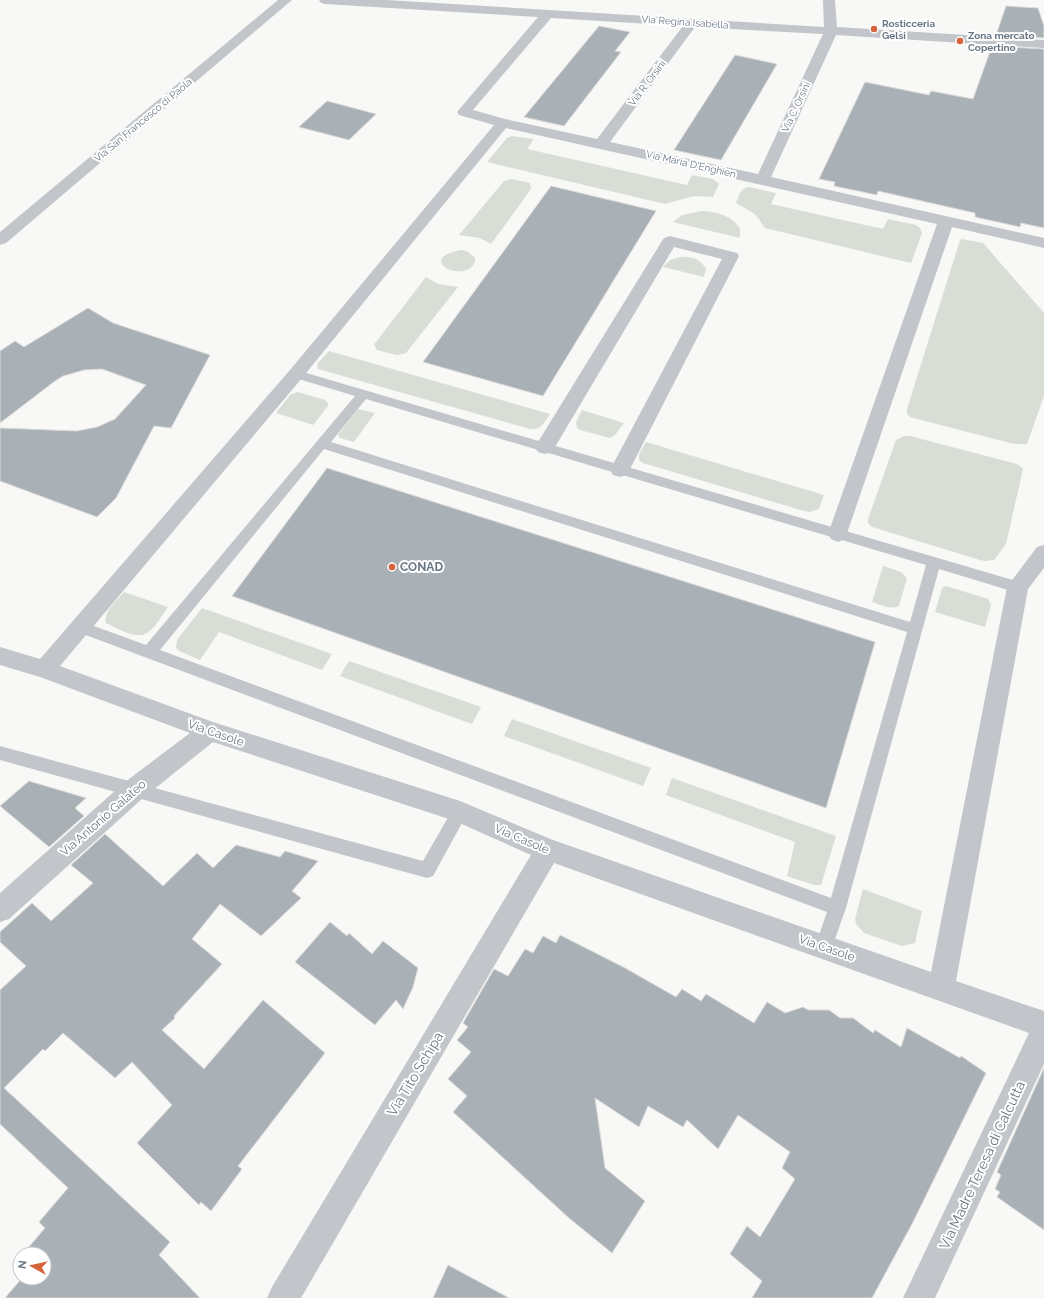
<svg xmlns="http://www.w3.org/2000/svg" width="1044" height="1298" viewBox="0 0 1044 1298" font-family="Raleway,sans-serif">
	<style>
		.green { fill: #d8ddd5 }
		.building { fill: #a9b0b6; stroke: #dadad8 }
		.lines { fill: none; stroke-linecap: round; stroke-linejoin: round }
		.lane { fill: #c2c5c9; fill-rule: evenodd }
		.street { fill: #c2c5c9; fill-rule: evenodd }
		.poi-dot { fill: #d56238; stroke: #fff; stroke-width: 1.5 }
		.labels { text-anchor: middle; dominant-baseline: central; stroke-width: 4; stroke-linejoin: round; paint-order: stroke }
		.far-street-label { font-size: 10px; fill: #697784; stroke: #fff }
		.far-poi-label { font-size: 10px; font-weight: bold; fill: #697784; stroke: #fff; text-anchor: start }
		.poi-label { font-size: 12px; font-weight: bold; fill: #697784; stroke: #fff; text-anchor: start }
		.street-label { font-size: 12px; fill: #697784; stroke: #fff }
		.near-street-label { font-size: 14px; fill: #697784; stroke: #fff }
	</style>
	<rect width="100%" height="100%" fill="#f8f8f6"/>
	<path class="green" d="M512,136L534,139L527,149L687,185L692,175L713,179L719,184L713,197L694,196L665,204L487,162L507,138Z
		M512,179L530,183L531,189L491,244L480,238L459,235L504,181Z
		M749,187L776,193L771,204L883,229L888,219L916,225L920,228L922,233L911,263L765,228L755,214L736,203C739,196 740,188 749,187Z
		M702,211C717,212 732,215 740,229V238L673,222L682,215Z
		M962,239L983,243L1044,313V396L1027,444H1014L910,417L907,414V409L960,240Z
		M462,250L468,252L475,258C476,272 454,275 445,267C432,257 454,251 462,250Z
		M681,257C691,256 701,259 706,269L704,277L663,267L670,260Z
		M426,277L438,284L458,287L406,353L397,355L377,350L374,344L376,342Z
		M329,351L550,414C544,422 542,430 530,429L318,369L317,364Z
		M298,392L325,400L328,403V406L313,425L276,413L291,394Z
		M358,409L375,413L354,442L340,438L338,435Z
		M582,410L624,423L615,435L610,438L580,430L577,428L576,422Z
		M904,436H910L1017,464L1023,469L1006,544L994,560L985,561L980,560L872,527L868,523V519L896,440Z
		M646,442L824,495L819,509L810,512L804,511L643,463L639,460V454Z
		M883,566L901,572L907,578L899,606C891,610 881,605 872,602Z
		M946,586L988,599L991,605L985,627L935,612L942,588Z
		M124,592L168,607C162,615 156,627 148,632C137,641 117,628 106,623C103,611 117,601 124,592Z
		M202,608L332,654L322,670L219,632L200,660L179,651L176,648L177,640Z
		M349,661L481,707L472,724L340,676Z
		M512,719L651,768L643,786L504,736Z
		M672,778L836,836L821,885H814L787,876L795,842L666,795Z
		M863,889L922,911L915,943L902,946L864,933L856,924L855,919Z"/>
	<path class="building" d="M1006,6L1038,8L1044,26V38L996,35Z
		M599,26L630,32L615,51L621,52L564,126L524,117Z
		M992,46L1044,49V228L1021,223L1020,227L975,217V213L878,191L877,195L834,186L835,182L819,179L865,82L929,95L931,91L973,99Z
		M735,55L777,64L721,160L674,150Z
		M327,101L376,114L349,140L299,127Z
		M551,186L656,211L543,396L423,362Z
		M88,308L113,323L210,355L171,428L154,426L116,498L97,517L0,481V428L77,431L97,427L115,419L146,385L102,369L84,370L63,376L55,381L0,423V351L15,341L24,347Z
		M327,468L875,642L826,808L232,596Z
		M29,781L86,798L75,808L84,816L49,847L0,806Z
		M105,834L163,886L197,853L213,868L236,845L280,857L285,851L318,861L292,891L301,898L261,936L220,904L192,939L222,964L174,1016L175,1018L162,1030L204,1069L263,1000L325,1053L238,1166L242,1169L211,1211L201,1202L199,1205L137,1143L172,1105L132,1062L115,1078L63,1033L45,1051L43,1049L4,1088L170,1242L159,1255L200,1298H5L22,1278H44V1254H23L45,1228L39,1222L68,1188L0,1124V990L26,966L0,942V932L32,903L51,921L93,883L71,865Z
		M330,922L347,936L349,933L372,954L383,941L418,968L413,987L403,1009L396,1000L375,1025L295,962Z
		M560,935L625,968L676,997L682,989L701,1001L706,994L754,1023L767,1002L785,1013L803,1007L808,1010H829L840,1018H853L873,1033L875,1030L901,1047L907,1028L960,1058L961,1056L986,1073L913,1222L872,1298H752L762,1281L730,1254L747,1226L760,1237L795,1179L782,1168L790,1152L738,1115L718,1149L687,1120L683,1127L648,1106L639,1127L595,1098L605,1168L645,1201L612,1253L569,1218L453,1112L467,1096L448,1079L471,1052L457,1040L468,1027L463,1023L494,969L508,976L525,949L533,953L543,936L556,943Z
		M1044,1068V1230L997,1197L1000,1192L995,1189L1001,1175L997,1172Z
		M448,1265L509,1298H433Z"/>
	<g class="lines">
		<path class="lane" d="M296,370L1023,583L1025,587L1023,591L1018,593L939,569L846,908L830,953L824,956L818,953L815,947L827,912L75,631L73,627L75,623L80,621L146,645L355,396L292,377L290,374L292,371ZM366,399L926,565L910,622L331,442ZM324,449L907,632L831,898L160,650Z
			M0,746L423,861L454,807L460,805L466,807L468,812L433,876L427,878L0,760Z"/>
		<path class="street" d="M278,0H292L6,243L0,245V232Z
			M319,0H387L824,27L823,0H835L837,27L1044,40V48L836,35L771,177L1044,238V248L952,227L845,539L838,542L831,539L828,534L937,224L506,128L302,378L60,666L213,722L460,801L553,840L931,972L1007,587L1037,547L1044,545V568L1028,589L956,981L1044,1011V1064L935,1298H903L1029,1033L554,863L301,1298H267L272,1287L531,855L455,821L213,742L143,798L9,919L0,922V893L125,782L190,733L40,677L0,665V647L40,659L290,370L494,125L459,115L457,112L538,17L325,4L321,3ZM551,18L683,26L597,139L505,119L473,110ZM695,27L823,34L758,174L610,142Z
			M670,236L737,253L739,256L627,475L620,477L613,475L610,470L722,259L674,247L552,452L545,454L538,452L535,447L538,442L662,241L664,238Z"/>
	</g>
	<g class="poi-dot">
		<circle cx="874" cy="29" r="4"/>
		<circle cx="960" cy="41" r="4"/>
		<circle cx="392" cy="567" r="4"/>
	</g>
	<g class="labels">
		<g class="far-street-label">
			<text transform="translate(685 22) rotate(4)">Via Regina Isabella</text>
			<text transform="translate(647 83) rotate(-53)">Via R. Orsini</text>
			<text transform="translate(796 107) rotate(-65)">Via C. Orsini</text>
			<text transform="translate(143 120) rotate(-40)">Via San Francesco di Paola</text>
			<text transform="translate(691 164) rotate(13)">Via Maria D'Enghien</text>
		</g>
		<g class="far-poi-label">
			<text x="882" y="23">Rosticceria<tspan x="882" dy="12">Gelsi</tspan></text>
			<text x="968" y="35">Zona mercato<tspan x="968" dy="12">Copertino</tspan></text>
		</g>
		<g class="poi-label">
			<text x="400" y="567">CONAD</text>
		</g>
		<g class="street-label">
			<text transform="translate(216 733) rotate(19)">Via Casole</text>
			<text transform="translate(103 818) rotate(-41)">Via Antonio Galateo</text>
			<text transform="translate(522 839) rotate(23)">Via Casole</text>
			<text transform="translate(827 948) rotate(19)">Via Casole</text>
		</g>
		<g class="near-street-label">
			<text transform="translate(415 1074) rotate(-59)">Via Tito Schipa</text>
			<text transform="translate(982 1165) rotate(-65)">Via Madre Teresa di Calcutta</text>
		</g>
	</g>
	<g transform="translate(32 1266) rotate(278)"><circle r="19" fill="#ffffff" stroke="#c3c9ce"/>
	<path d="M0-3L7 15L0 10L-7 15Z" fill="#d56238"/>
	<text y="-6" font-size="11" font-weight="bold" text-anchor="middle" fill="#697784">N</text>
	</g>
</svg>
